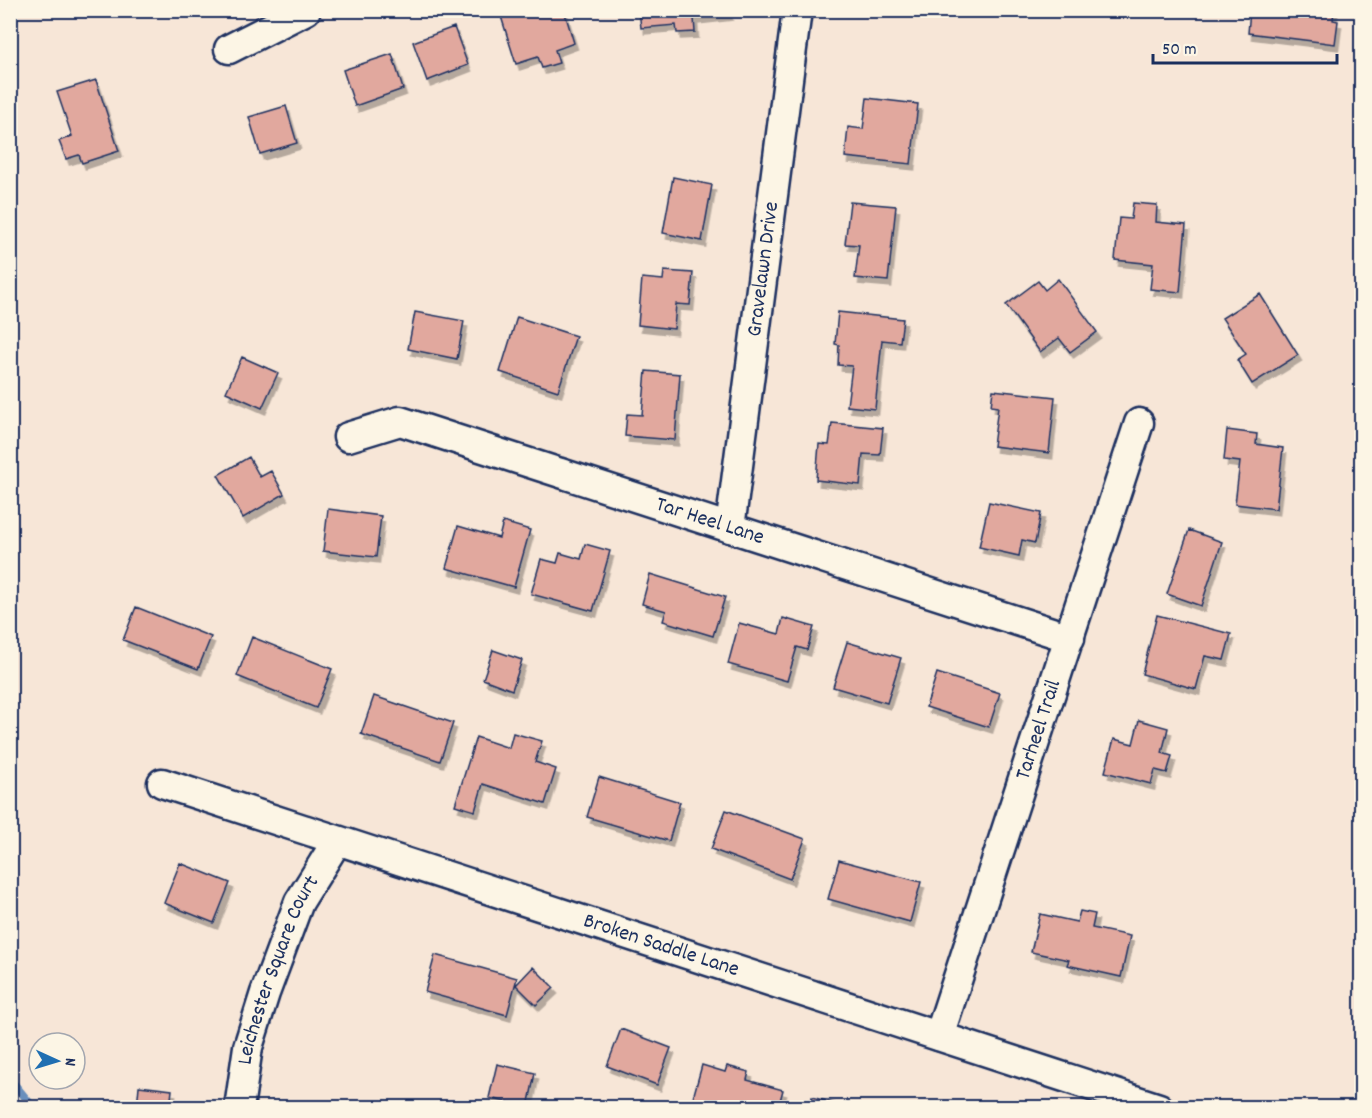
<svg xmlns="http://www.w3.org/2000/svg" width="1372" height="1118" viewBox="0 0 1372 1118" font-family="Dekko,sans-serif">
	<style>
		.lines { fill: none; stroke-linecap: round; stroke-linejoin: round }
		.stream { stroke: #698fbc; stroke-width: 8 }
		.building { fill: #e1a89e; stroke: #1b2f5e; stroke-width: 1.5; filter: url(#shadow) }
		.minor-casing { stroke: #1b2f5e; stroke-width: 33 }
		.minor { stroke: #fcf5e5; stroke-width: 28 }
		.labels { text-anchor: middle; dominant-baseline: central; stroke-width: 5; stroke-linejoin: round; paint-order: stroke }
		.street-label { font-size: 22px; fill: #1b2f5e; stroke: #fcf5e5 }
	</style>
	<defs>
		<filter id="shadow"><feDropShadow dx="3.5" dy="6" stdDeviation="0" flood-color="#0004"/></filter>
	</defs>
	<rect width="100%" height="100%" fill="#f7e6d7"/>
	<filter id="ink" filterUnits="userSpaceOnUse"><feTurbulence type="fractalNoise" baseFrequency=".0167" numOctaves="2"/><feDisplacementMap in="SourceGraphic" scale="12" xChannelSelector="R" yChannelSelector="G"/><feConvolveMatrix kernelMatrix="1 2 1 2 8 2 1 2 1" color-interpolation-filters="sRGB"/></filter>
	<g filter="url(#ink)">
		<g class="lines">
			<path class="stream" d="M10,1079L34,1108"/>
		</g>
		<path class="building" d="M499,10H564L574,43L555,50L559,63L542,68L538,57L516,64Z
			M639,10H728L729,14L694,18L695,32L677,33L676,25L641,28Z
			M1250,10H1334L1333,20L1338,21L1335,44L1248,33Z
			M454,27L468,65L427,81L413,42Z
			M392,54L403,89L355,106L343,70Z
			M96,80L119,151L82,163L79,155L66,159L59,141L72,136L57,92Z
			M867,98L918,104L911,164L845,157L848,127L863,129Z
			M286,106L297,143L260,154L249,117Z
			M673,177L712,185L702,241L663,233Z
			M850,202L896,206L888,281L855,278L859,245L845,244Z
			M1133,203L1157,205L1156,222L1186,225L1180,292L1150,289L1153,264L1115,260L1119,218L1131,219Z
			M664,271L693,273L690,305L676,304L674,329L638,325L642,278L663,280Z
			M1058,279L1097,332L1070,352L1059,338L1040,352L1006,305L1038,281L1045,290Z
			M1260,294L1298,355L1252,384L1237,360L1246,354L1222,318Z
			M415,312L464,321L457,359L408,349Z
			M838,312L903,319L900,342L882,340L875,409L847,406L852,366L838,365L839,345L835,344Z
			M517,317L576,336L558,391L500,372Z
			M242,357L278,373L262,408L226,392Z
			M646,371L680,374L675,440L625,436L627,414L642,415Z
			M993,390L1055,397L1049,453L993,446L998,407L991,406Z
			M832,423L883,428L880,455L863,454L860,485L816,480L819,444L829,445Z
			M1227,430L1257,434L1256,444L1283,448L1276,509L1235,504L1240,462L1224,460Z
			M249,457L260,477L271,471L284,494L243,518L218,475Z
			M989,502L1041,513L1035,543L1022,540L1019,556L979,547Z
			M328,509L381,516L376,557L323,551Z
			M503,522L530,530L514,587L446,568L458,526L499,538Z
			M1189,530L1222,542L1201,606L1167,594Z
			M585,544L610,551L593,611L531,594L541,559L557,563L560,553L581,559Z
			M650,574L725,597L713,636L663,621L666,611L642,604Z
			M136,607L211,637L198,669L123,640Z
			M1157,615L1231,634L1224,660L1205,656L1196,689L1142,674Z
			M783,618L814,627L807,650L797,647L787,681L728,664L739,623L779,634Z
			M252,637L332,669L316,708L237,676Z
			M847,642L901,658L887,703L833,687Z
			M493,650L522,660L512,690L483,679Z
			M937,673L1000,693L989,727L926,707Z
			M374,696L453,723L440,761L361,734Z
			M1139,720L1168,728L1162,753L1172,756L1167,773L1155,770L1151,784L1105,772L1114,739L1133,744Z
			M513,733L542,741L535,762L556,769L545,804L483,784L475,811L455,805L476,737L509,748Z
			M599,777L680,802L669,841L587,817Z
			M726,810L805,839L790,879L711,849Z
			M839,860L921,882L910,922L828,899Z
			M180,863L230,883L214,923L164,903Z
			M1080,911L1095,914L1092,928L1130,936L1121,977L1067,965L1069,960L1031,952L1040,914L1077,922Z
			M435,955L517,978L507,1015L425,992Z
			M533,967L554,988L536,1005L516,985Z
			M621,1029L671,1048L657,1085L607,1066Z
			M497,1064L535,1073L528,1107L489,1098Z
			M702,1065L725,1072L727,1066L749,1072L747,1080L783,1090L778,1108H700L691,1105Z
			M139,1086L172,1090L170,1108H137Z
			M812,1097L850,1108H809Z"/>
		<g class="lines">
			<g class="minor-casing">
				<g id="minor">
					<path d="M229,49L306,10"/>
					<path id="s1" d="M348,437L400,421L1070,638"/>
					<path id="s2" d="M730,528L797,10"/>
					<path id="s3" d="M162,783L1159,1108"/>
					<path id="s4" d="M939,1036L1139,423"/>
					<path id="s5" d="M239,1108L248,1047L265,993L299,902L337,841"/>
				</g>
			</g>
			<use href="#minor" class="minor"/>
		</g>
	</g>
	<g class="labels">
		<g class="street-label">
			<text stroke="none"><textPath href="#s2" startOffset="261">Gravelawn Drive</textPath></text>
			<text stroke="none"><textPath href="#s1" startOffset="380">Tar Heel Lane</textPath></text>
			<text stroke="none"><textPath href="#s4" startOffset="322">Tarheel Trail</textPath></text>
			<text stroke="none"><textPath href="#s3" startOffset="525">Broken Saddle Lane</textPath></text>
			<text stroke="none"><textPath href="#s5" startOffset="144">Leichester Square Court</textPath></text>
		</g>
	</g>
	<rect width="1372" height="1118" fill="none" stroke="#fcf5e5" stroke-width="36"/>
	<rect x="18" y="18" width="1336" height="1082" fill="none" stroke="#1b2f5e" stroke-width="2" filter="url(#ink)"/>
	<g transform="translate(57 1061) rotate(94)"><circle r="28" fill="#fcf5e5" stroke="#a2a6af" stroke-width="1.5"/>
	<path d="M0-4.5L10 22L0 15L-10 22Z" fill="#1f6fb2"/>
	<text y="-9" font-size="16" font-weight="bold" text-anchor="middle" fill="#1b2f5e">N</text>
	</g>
	<path d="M1153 54v9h184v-9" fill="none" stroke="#1b2f5e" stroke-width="3"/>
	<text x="1162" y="54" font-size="18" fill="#1b2f5e" stroke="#fcf5e5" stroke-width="4.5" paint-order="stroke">50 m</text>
</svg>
